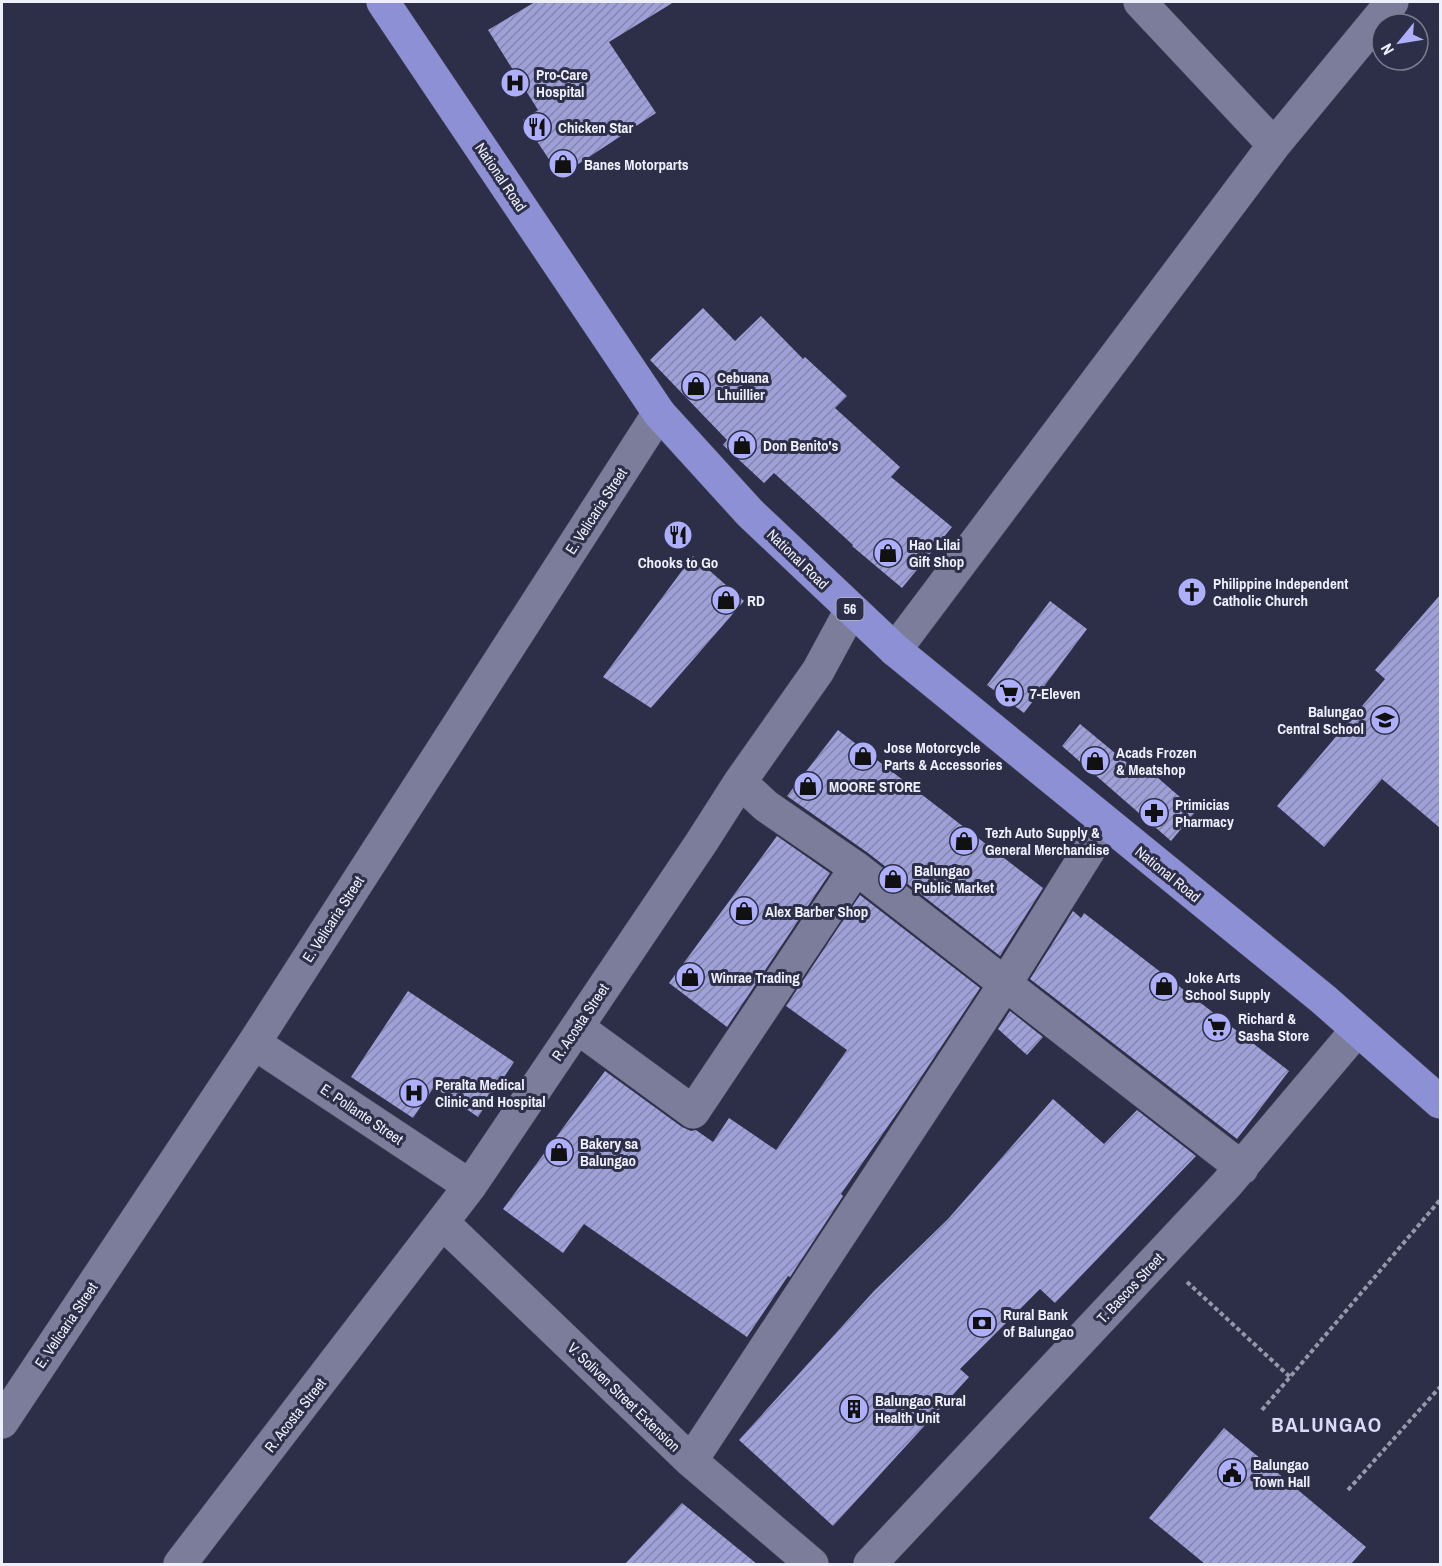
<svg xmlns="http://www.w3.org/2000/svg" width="1442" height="1566" viewBox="0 0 1442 1566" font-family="'Archivo Narrow',sans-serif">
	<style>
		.building { fill: url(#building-hatch) }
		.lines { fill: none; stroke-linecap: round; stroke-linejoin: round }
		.minor-casing { stroke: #4a4a5f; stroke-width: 34 }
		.highway-casing { stroke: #4a4a5f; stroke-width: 34 }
		.path { stroke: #9697aa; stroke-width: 4; stroke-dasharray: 4.5 3; stroke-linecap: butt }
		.minor { stroke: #7b7d9b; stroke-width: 33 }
		.highway { stroke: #8e90d5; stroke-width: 33 }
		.labels { text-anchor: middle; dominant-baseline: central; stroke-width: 6; stroke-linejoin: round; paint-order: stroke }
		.shield { fill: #2d2e47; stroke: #b5b6c7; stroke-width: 1.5 }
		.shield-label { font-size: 14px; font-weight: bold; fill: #eff0fe }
		.poi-label { font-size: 15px; font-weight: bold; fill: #eff0fe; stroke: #2d2e47; text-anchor: start }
		.street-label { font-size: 15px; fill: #eff0fe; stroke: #2d2e47 }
		.district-label { font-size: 21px; font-weight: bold; letter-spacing: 1.5px; fill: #d8daf7; stroke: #2d2e47 }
	</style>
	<defs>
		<pattern id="building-hatch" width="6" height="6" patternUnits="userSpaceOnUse" patternTransform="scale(1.5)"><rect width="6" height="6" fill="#9ea0d7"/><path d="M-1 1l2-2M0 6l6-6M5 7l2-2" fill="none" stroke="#8486ad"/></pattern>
	</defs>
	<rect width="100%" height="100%" fill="#2d2e47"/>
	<path class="building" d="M535,2H674L609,42L656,113L560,176L523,120L538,110L488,30Z
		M703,308L735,341L761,316L803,359L805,357L847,396L835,408L900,467L891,477L952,527L902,588L852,546L853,545L774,473L764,483L723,445L727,440L650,360Z
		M693,556L744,601L651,708L603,677Z
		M1440,595V828L1382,779L1324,847L1277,806L1385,679L1375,670Z
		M1050,601L1087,629L1024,713L987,685Z
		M1080,724L1144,777L1150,771L1196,811L1171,841L1062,746Z
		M838,730L1043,888L1000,956L868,853L787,796Z
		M777,836L830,873L727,1027L669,983Z
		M860,895L980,988L902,1106L841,1194L843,1196L790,1277L788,1276L747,1337L584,1224L563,1253L503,1209L605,1071L682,1127L691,1131L696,1130L713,1142L729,1118L776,1150L847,1050L786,1006Z
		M1073,911L1081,918L1084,913L1289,1071L1237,1139L1030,979Z
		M408,991L514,1062L478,1117L434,1087L413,1118L351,1077Z
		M1010,1011L1043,1037L1027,1055L998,1029Z
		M1053,1099L1104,1144L1137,1110L1196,1156L1055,1303L1040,1289L960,1369L969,1377L833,1526L739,1440L874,1291L948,1219Z
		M1224,1428L1366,1547L1351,1564H1205L1149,1518Z
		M682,1503L757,1564H625Z"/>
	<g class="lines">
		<g class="minor-casing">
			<path id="minor" d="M1140,2L1274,145
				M895,650L1274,145L1392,2
				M740,782L766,806L856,868L1242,1168
				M577,1027L693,1112L856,868
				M254,1043L470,1186
				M443,1223L691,1461L812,1564
				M2,1422L254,1043L659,413
				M691,1461L1005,984L1106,823
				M180,1564L470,1186L701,843L740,782L818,671L851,610
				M870,1564L1226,1185L1357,1030"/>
		</g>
		<g class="highway-casing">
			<path id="highway" d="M383,2L659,413L750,513L895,650L1323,999L1440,1102"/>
		</g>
		<path class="path" d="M1187,1282L1290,1377
			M1262,1410L1440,1200
			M1348,1490L1440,1387"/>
		<use href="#minor" class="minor"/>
		<use href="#highway" class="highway"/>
	</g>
	<defs>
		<g id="hospital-disc" transform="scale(1.5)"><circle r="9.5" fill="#adaffb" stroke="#2d2e47"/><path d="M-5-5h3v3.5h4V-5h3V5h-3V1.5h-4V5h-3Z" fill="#111"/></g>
		<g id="restaurant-disc" transform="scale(1.5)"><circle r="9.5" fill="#adaffb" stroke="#2d2e47"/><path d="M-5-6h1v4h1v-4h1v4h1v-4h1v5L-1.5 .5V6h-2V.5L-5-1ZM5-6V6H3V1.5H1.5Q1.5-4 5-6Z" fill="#111"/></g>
		<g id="shop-disc" transform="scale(1.5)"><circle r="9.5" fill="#adaffb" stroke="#2d2e47"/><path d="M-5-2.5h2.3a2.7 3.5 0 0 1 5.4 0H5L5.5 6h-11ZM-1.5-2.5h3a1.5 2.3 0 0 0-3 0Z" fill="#111"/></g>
		<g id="church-disc" transform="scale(1.5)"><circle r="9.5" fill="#adaffb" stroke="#2d2e47"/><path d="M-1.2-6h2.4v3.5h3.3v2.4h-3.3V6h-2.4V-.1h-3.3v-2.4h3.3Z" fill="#111"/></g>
		<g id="supermarket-disc" transform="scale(1.5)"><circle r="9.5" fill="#adaffb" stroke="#2d2e47"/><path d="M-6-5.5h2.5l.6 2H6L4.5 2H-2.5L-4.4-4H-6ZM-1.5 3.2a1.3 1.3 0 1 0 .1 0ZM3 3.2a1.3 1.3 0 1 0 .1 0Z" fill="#111"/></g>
		<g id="school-disc" transform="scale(1.5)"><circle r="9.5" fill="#adaffb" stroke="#2d2e47"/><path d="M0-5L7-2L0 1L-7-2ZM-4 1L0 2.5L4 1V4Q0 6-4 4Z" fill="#111"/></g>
		<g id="pharmacy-disc" transform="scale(1.5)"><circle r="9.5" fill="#adaffb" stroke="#2d2e47"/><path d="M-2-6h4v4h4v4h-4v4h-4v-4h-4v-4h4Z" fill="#111"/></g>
		<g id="bank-disc" transform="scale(1.5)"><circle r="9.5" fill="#adaffb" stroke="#2d2e47"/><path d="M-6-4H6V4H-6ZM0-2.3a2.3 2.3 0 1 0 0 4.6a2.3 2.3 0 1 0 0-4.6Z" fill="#111"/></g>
		<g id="building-disc" transform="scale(1.5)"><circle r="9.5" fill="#adaffb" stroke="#2d2e47"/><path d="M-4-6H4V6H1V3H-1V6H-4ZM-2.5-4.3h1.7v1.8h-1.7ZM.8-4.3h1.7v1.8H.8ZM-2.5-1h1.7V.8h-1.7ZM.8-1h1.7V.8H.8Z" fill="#111"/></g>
		<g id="civic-disc" transform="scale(1.5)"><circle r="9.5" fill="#adaffb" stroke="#2d2e47"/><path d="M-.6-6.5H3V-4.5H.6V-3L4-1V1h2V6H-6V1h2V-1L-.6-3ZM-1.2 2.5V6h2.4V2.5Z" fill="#111"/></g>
	</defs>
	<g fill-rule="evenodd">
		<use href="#hospital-disc" x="515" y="83"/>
		<use href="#restaurant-disc" x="537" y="127"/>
		<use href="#shop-disc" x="563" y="164"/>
		<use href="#shop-disc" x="696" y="386"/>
		<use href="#shop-disc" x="742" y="445"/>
		<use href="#restaurant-disc" x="678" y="535"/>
		<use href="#shop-disc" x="888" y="553"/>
		<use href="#church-disc" x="1192" y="592"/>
		<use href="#shop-disc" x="726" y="600"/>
		<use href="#supermarket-disc" x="1009" y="693"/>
		<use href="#school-disc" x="1385" y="720"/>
		<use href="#shop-disc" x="863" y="756"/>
		<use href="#shop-disc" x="1095" y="761"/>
		<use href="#shop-disc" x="808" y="786"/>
		<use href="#pharmacy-disc" x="1154" y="813"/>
		<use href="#shop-disc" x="964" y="841"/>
		<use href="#shop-disc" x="893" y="879"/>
		<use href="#shop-disc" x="744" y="911"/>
		<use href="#shop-disc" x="690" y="977"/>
		<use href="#shop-disc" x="1164" y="986"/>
		<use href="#supermarket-disc" x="1217" y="1027"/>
		<use href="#hospital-disc" x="414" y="1093"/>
		<use href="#shop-disc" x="559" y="1152"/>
		<use href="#bank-disc" x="982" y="1323"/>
		<use href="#building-disc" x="854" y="1409"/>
		<use href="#civic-disc" x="1232" y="1473"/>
	</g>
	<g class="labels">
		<rect class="shield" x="836.5" y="598" width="27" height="22" rx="4.5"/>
		<g class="shield-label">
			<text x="850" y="609">56</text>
		</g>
		<g class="poi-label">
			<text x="536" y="74">Pro-Care<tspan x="536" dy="17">Hospital</tspan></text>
			<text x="558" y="127">Chicken Star</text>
			<text x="584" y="164">Banes Motorparts</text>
			<text x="717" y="377">Cebuana<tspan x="717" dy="17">Lhuillier</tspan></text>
			<text x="763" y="445">Don Benito's</text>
			<text x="909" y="544">Hao Lilai<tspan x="909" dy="17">Gift Shop</tspan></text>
			<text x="678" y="562" text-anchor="middle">Chooks to Go</text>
			<text x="1213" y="583">Philippine Independent<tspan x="1213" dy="17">Catholic Church</tspan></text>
			<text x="747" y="600">RD</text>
			<text x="1030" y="693">7-Eleven</text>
			<text x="1364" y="711" text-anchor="end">Balungao<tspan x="1364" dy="17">Central School</tspan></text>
			<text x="884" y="747">Jose Motorcycle<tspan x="884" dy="17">Parts &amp; Accessories</tspan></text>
			<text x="1116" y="752">Acads Frozen<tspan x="1116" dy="17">&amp; Meatshop</tspan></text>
			<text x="829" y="786">MOORE STORE</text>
			<text x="1175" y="804">Primicias<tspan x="1175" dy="17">Pharmacy</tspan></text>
			<text x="985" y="832">Tezh Auto Supply &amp;<tspan x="985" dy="17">General Merchandise</tspan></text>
			<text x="914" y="870">Balungao<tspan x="914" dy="17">Public Market</tspan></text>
			<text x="765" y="911">Alex Barber Shop</text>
			<text x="711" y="977">Winrae Trading</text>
			<text x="1185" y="977">Joke Arts<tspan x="1185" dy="17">School Supply</tspan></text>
			<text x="1238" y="1018">Richard &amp;<tspan x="1238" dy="17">Sasha Store</tspan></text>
			<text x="435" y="1084">Peralta Medical<tspan x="435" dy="17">Clinic and Hospital</tspan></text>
			<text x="580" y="1143">Bakery sa<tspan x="580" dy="17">Balungao</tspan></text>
			<text x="1003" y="1314">Rural Bank<tspan x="1003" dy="17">of Balungao</tspan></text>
			<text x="875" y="1400">Balungao Rural<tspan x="875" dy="17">Health Unit</tspan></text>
			<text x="1253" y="1464">Balungao<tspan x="1253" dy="17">Town Hall</tspan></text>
		</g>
		<g class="street-label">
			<text transform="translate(501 177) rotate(56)">National Road</text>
			<text transform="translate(596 511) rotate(-57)">E. Velicaria Street</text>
			<text transform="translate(798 559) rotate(44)">National Road</text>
			<text transform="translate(1168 874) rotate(39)">National Road</text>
			<text transform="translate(333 919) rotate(-57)">E. Velicaria Street</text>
			<text transform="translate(580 1022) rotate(-56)">R. Acosta Street</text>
			<text transform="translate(362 1114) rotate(34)">E. Pollante Street</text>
			<text transform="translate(1130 1288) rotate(-47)">T. Bascos Street</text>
			<text transform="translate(66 1325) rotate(-56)">E. Velicaria Street</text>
			<text transform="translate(624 1397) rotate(44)">V. Soliven Street Extension</text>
			<text transform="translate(295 1415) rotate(-52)">R. Acosta Street</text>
		</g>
		<g class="district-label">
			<text x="1327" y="1424">BALUNGAO</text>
		</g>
	</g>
	<rect width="1442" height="1566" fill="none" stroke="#eff0fe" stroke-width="6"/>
	<g transform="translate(1400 42) rotate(240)"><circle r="28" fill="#2d2e47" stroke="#7b7c90" stroke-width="1.5"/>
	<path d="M0-4.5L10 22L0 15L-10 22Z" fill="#adaffb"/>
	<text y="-9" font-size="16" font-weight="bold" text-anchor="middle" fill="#eff0fe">N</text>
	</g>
</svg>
